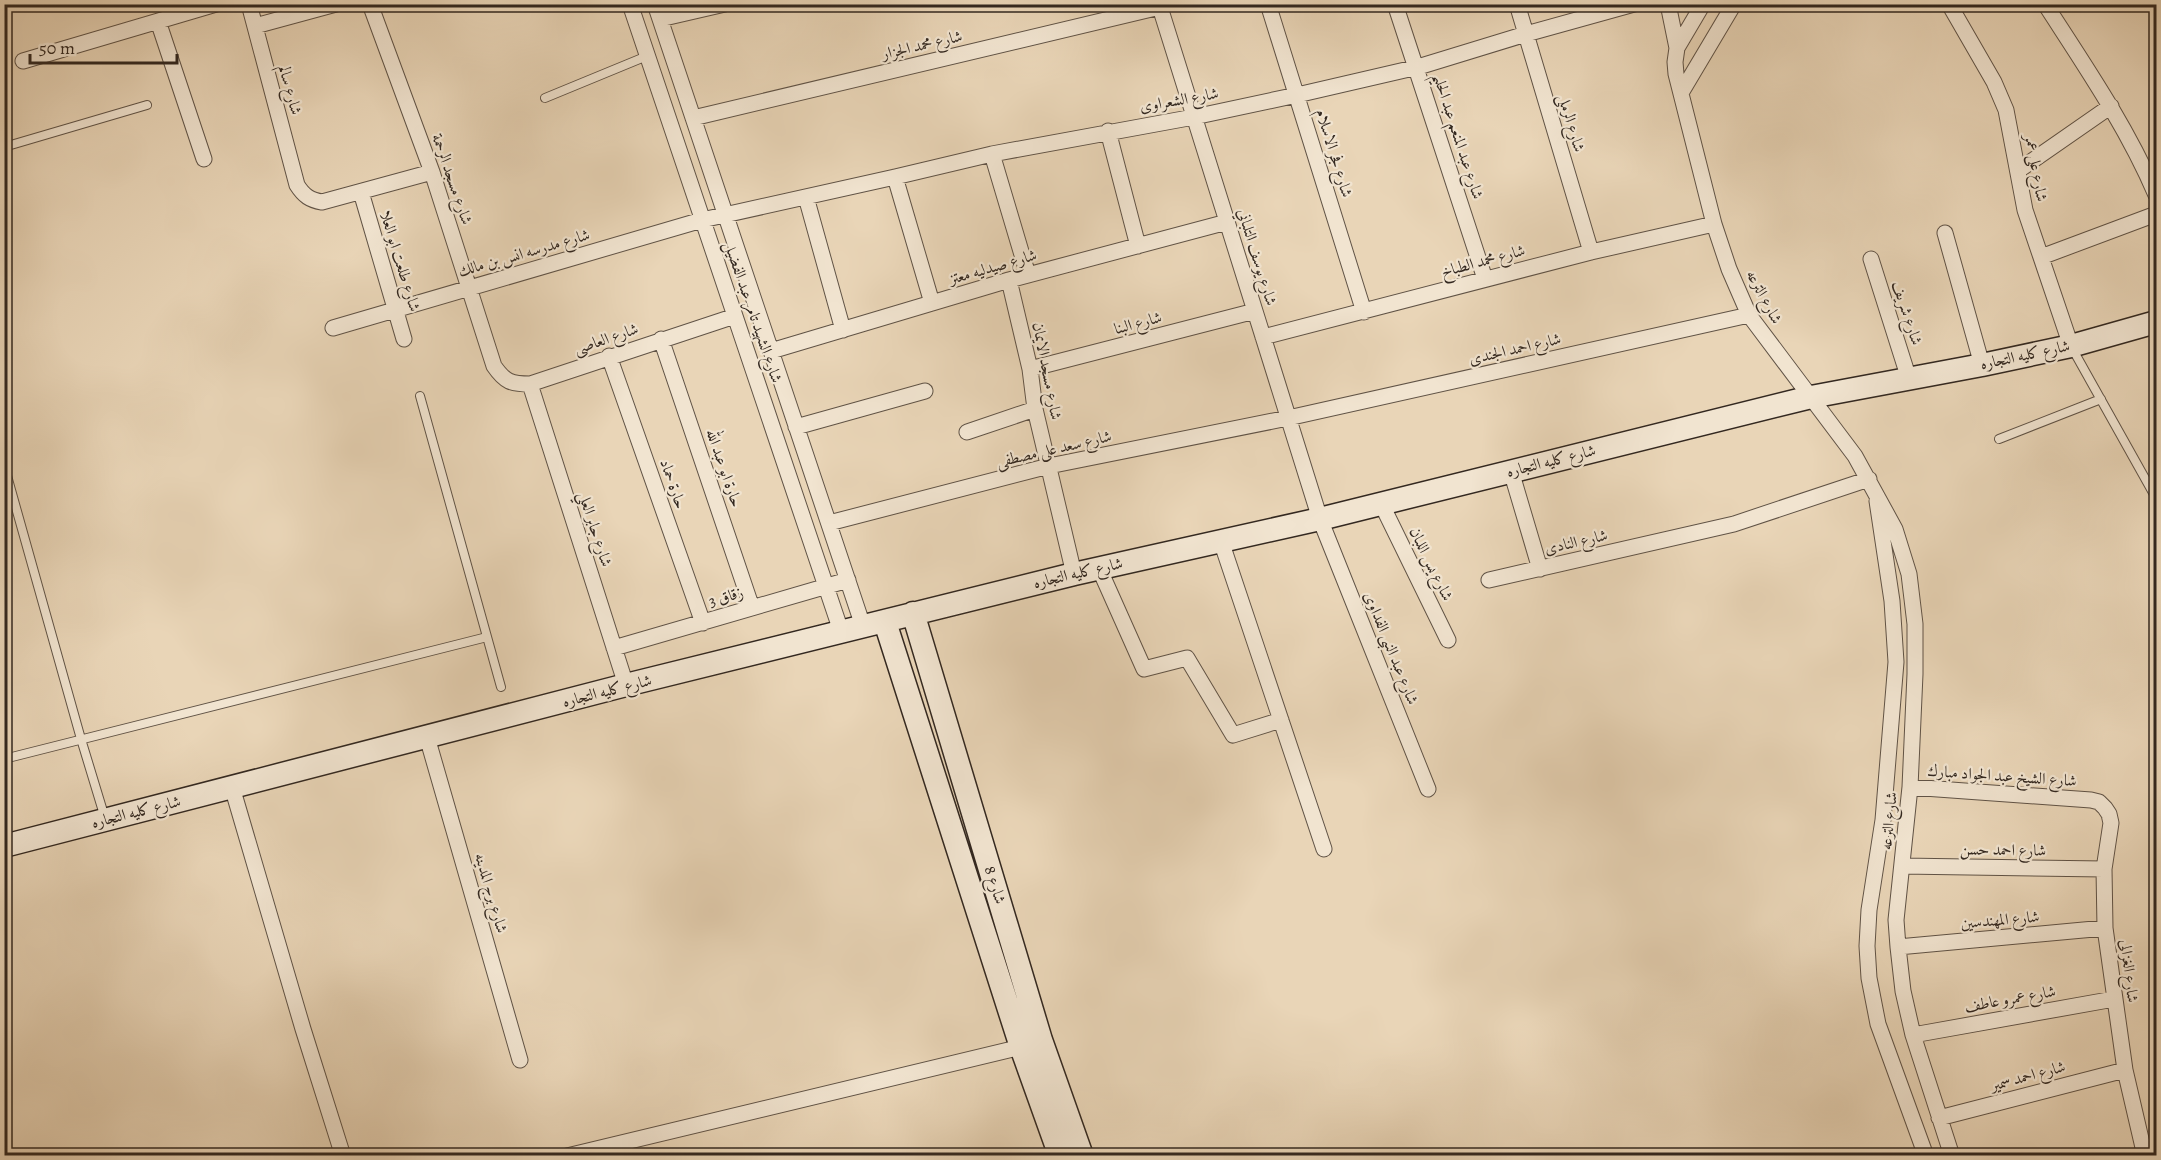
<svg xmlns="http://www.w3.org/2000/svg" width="2161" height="1160" viewBox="0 0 2161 1160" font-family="Alegreya,Amiri,serif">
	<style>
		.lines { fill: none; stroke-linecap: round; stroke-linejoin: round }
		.lane-casing { stroke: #605346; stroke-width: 10 }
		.street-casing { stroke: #605346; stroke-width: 17 }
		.secondary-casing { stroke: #332820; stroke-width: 25 }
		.lane { stroke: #f1e4d0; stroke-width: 8 }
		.street { stroke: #f1e4d0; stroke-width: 15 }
		.secondary { stroke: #f1e4d0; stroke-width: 22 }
		.labels { text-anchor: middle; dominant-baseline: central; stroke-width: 4.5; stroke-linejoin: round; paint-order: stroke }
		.street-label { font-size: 16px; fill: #332820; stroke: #f1e4d0 }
	</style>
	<rect width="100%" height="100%" fill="#e9d5b7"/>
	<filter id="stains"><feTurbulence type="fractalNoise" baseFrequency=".00333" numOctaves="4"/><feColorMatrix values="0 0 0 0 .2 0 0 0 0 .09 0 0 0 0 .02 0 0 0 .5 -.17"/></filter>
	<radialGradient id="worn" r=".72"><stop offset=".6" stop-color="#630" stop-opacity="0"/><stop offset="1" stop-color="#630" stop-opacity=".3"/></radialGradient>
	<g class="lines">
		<g class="lane-casing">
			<path id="lane" d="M545,98L647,56
				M4,147L147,105
				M2072,348L2156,498
				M420,396L501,687
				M1999,439L2101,399
				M4,465L81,739L105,818
				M4,759L487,637"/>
		</g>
		<g class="street-casing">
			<path id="street" d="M249,4L297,185C304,196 310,200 322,202L432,172
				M370,4L432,172L494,366C505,382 511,384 530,384L735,316
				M630,4L841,631
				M655,4L863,626
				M1159,4L1320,519L1428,789
				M1268,4L1364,312
				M1395,4L1485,279
				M1517,4L1591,252
				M1668,4L1677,48L1675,62L1676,74L1714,224L1729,269L1749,315L1855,456L1895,529L1909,574L1915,624V674L1910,787L1896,920L1898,947L1903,991L1913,1035L1952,1156
				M1949,4L1994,82L2006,110L2025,210L2071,346
				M2045,4C2085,66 2127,127 2156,195
				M660,19L725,4
				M158,21L204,159
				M255,26L336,4
				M1677,48L1703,4
				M23,61L216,4
				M1681,93L1734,4
				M693,118L1160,7
				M1108,131L1138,246
				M992,154L1028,275
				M2019,170L2111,106
				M895,177L932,303
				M361,192L404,339
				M806,197L843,330
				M1945,233L1982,365
				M2041,257L2156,214
				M1871,259L1909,379
				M1009,280L1030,369L1035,409L1074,574
				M333,328L702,220L895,177L992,154L1194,117L1297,95L1418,67L1526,34L1634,4
				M1263,337L1591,252L1714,224
				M661,339L752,608
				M771,351L1009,280L1227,222
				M609,356L703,623
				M1030,369L1255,311
				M530,384L626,685
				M796,427L925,391
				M967,432L1035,409
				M1511,471L1540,569
				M1877,501L1892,601L1896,662L1883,820L1869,910L1867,946L1869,978L1878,1024L1926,1156
				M1381,503L1448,640
				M829,523L1049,466L1288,418L1749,315
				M1221,541L1324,849
				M1099,568L1144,669L1187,658L1233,735L1281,720
				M1489,580L1734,524L1869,479
				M614,648L848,580
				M427,737L520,1060
				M232,787L303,1029L343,1156
				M1910,787L2091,800L2099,802L2105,808L2109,814L2111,823L2104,869L2105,928L2125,1070L2145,1156
				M1902,866L2104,869
				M1898,947L2105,928
				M1913,1035L2114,999
				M1939,1118L2125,1070
				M567,1156L1021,1047"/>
		</g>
		<g class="secondary-casing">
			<path id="secondary" d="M913,613L1041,1040L1082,1156
				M885,622L1021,1047L1060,1156
				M4,846L626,685L1074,574L1320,519L1811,397L1982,365L2071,346L2156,322"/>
		</g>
		<use href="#lane" class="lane"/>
		<use href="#street" class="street"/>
		<use href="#secondary" class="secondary"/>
	</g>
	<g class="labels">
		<g class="street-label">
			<text transform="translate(922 45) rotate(-13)">شارع محمد الجزار</text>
			<text transform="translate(290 90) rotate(75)">شارع سالم</text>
			<text transform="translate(1179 100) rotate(-10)">شارع الشعراوى</text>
			<text transform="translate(1571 123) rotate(73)">شارع الرملى</text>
			<text transform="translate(1458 136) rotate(72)">شارع عبد المنعم عبد الحليم</text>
			<text transform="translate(1334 153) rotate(73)">شارع فجر الاسلام</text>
			<text transform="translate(2036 168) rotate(80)">شارع على عمر</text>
			<text transform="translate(452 179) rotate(71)">شارع مسجد الرحمة</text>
			<text transform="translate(524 253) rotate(-16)">شارع مدرسه انس بن مالك</text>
			<text transform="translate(1257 257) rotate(73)">شارع يوسف التلباني</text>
			<text transform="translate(400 261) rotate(73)">شارع طلعت ابو العلا</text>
			<text transform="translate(1483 261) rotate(-15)">شارع محمد الطباخ</text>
			<text transform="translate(993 267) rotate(-16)">شارع صيدليه معتز</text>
			<text transform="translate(1764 297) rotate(62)">شارع الترعه</text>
			<text transform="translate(753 312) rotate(71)">شارع الشهيد تامر عبد الفضيل</text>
			<text transform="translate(1907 313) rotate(72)">شارع شريف</text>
			<text transform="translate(1138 323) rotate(-15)">شارع البنا</text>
			<text transform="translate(606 339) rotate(-19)">شارع العاصى</text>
			<text transform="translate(1515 349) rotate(-13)">شارع احمد الجندى</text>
			<text transform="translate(2025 355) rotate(-12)">شارع كليه التجاره</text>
			<text transform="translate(1047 371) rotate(79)">شارع مسجد الايمان</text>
			<text transform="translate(1054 449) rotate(-13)">شارع سعد على مصطفى</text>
			<text transform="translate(1551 461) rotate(-14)">شارع كليه التجاره</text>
			<text transform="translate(724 468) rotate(71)">حارة ابو عبد الله</text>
			<text transform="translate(673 484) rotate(71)">حارة حماد</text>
			<text transform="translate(595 529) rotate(72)">شارع جابر العلي</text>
			<text transform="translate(1576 542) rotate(-13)">شارع النادى</text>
			<text transform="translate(1431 564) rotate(64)">شارع يس اللبان</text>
			<text transform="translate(1078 573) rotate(-13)">شارع كليه التجاره</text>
			<text transform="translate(726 597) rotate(-17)">زقاق 3</text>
			<text transform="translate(1391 648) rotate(68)">شارع عبد النبى الفداوى</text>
			<text transform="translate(607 691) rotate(-14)">شارع كليه التجاره</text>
			<text transform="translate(2002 776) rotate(4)">شارع الشيخ عبد الجواد مبارك</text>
			<text transform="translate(136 812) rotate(-14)">شارع كليه التجاره</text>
			<text transform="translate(1889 821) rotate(-84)">شارع الترعه</text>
			<text transform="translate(2003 850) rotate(1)">شارع احمد حسن</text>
			<text transform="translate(995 885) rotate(73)">شارع 8</text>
			<text transform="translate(491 893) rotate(74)">شارع برج المدينه</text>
			<text transform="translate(2000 920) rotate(-5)">شارع المهندسين</text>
			<text transform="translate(2129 971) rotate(83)">شارع الغزالى</text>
			<text transform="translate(2010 999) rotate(-10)">شارع عمرو عاطف</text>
			<text transform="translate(2028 1076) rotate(-15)">شارع احمد سمير</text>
		</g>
	</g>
	<rect width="2161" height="1160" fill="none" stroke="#e9d5b7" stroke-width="24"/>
	<rect x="6" y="6" width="2149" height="1148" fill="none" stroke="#332820" stroke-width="3"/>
	<rect x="12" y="12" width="2137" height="1136" fill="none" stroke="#332820" stroke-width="1.5"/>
	<path d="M30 54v9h147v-9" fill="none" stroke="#332820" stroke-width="3"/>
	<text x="39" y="54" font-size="18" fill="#332820" stroke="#f1e4d0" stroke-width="4.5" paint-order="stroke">50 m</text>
	<rect width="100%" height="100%" filter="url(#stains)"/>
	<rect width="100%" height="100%" fill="url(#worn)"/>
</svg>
